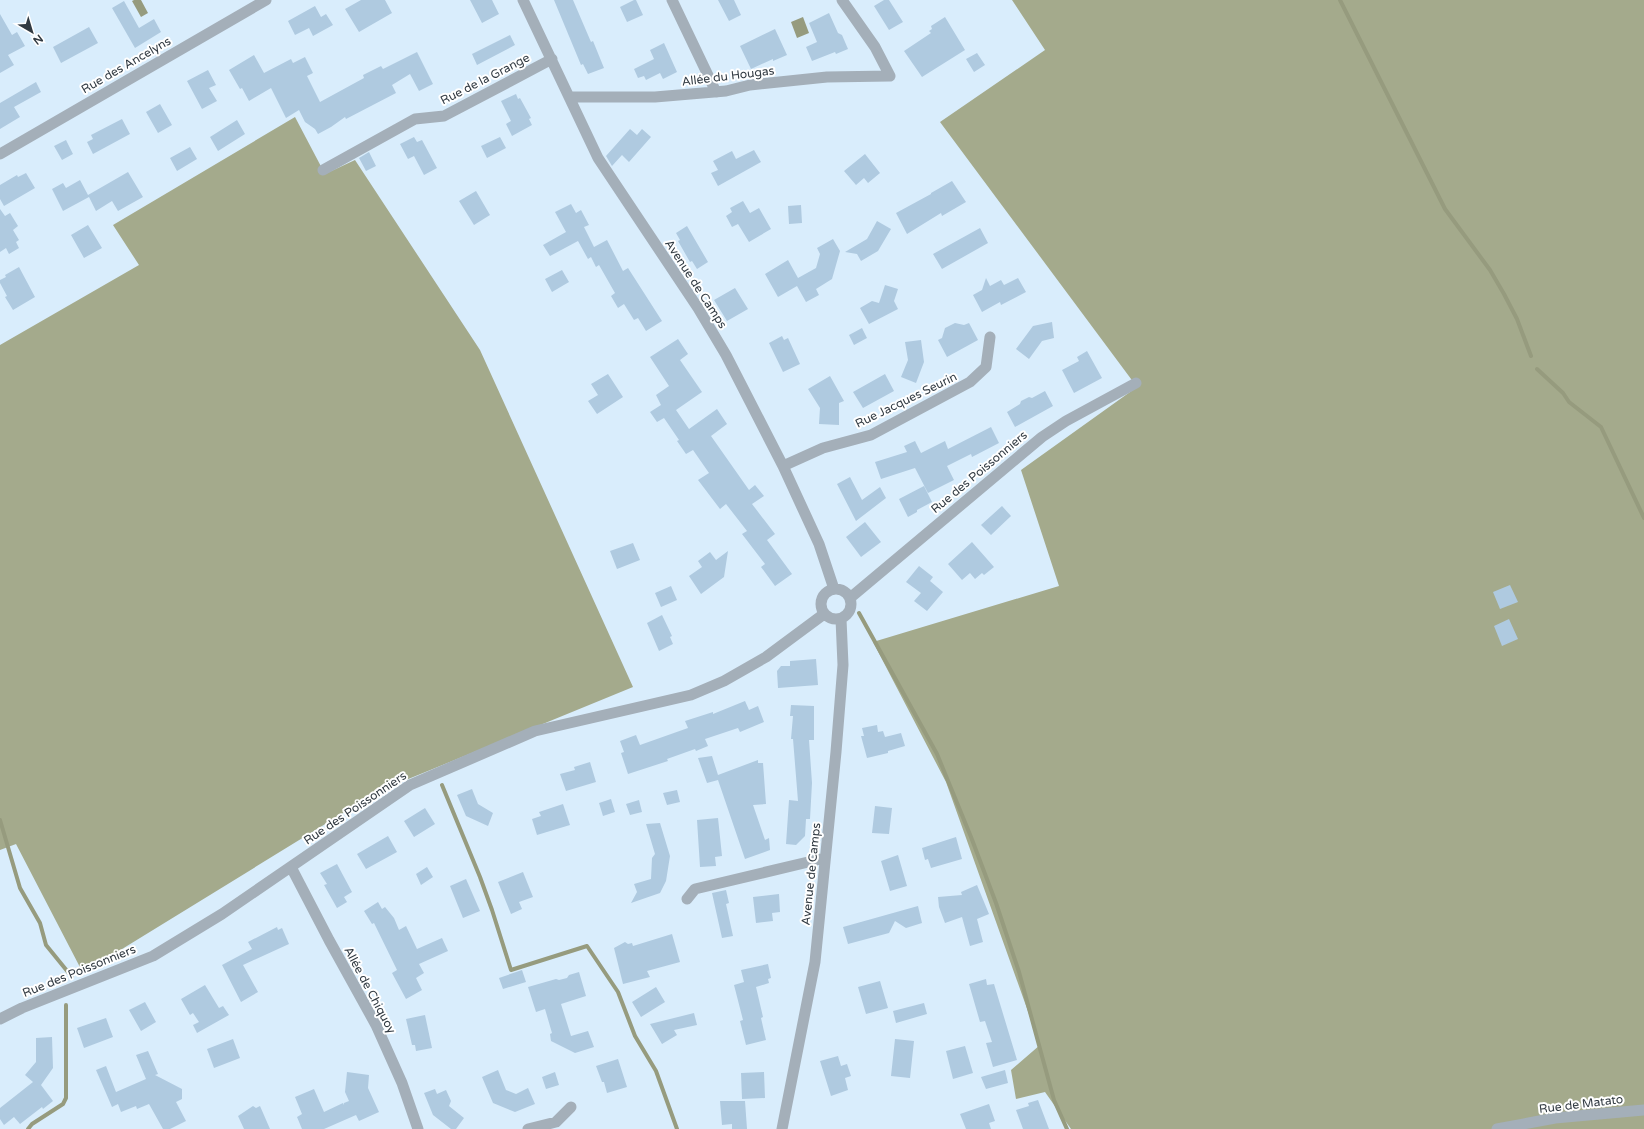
<svg xmlns="http://www.w3.org/2000/svg" width="1644" height="1129" viewBox="0 0 1644 1129" font-family="'Varela Round',sans-serif">
	<style>
		.forest { fill: #a4aa8c }
		.water { fill: #969b7e }
		.lines { fill: none; stroke-linecap: round; stroke-linejoin: round }
		.stream { stroke: #969b7e; stroke-width: 4 }
		.building { fill: #afcae0 }
		.minor { stroke: #a4afb9; stroke-width: 11 }
		.labels { text-anchor: middle; dominant-baseline: central; stroke-width: 4; stroke-linejoin: round; paint-order: stroke }
		.street-label { font-size: 12px; fill: #313a42; stroke: #fff }
	</style>
	<rect width="100%" height="100%" fill="#d9edfc"/>
	<path class="forest" d="M1012,0H1644V1129H1071L1045,1092L1016,1099L1011,1070L1040,1045L946,782L873,642L1059,586L1021,470L1137,387L940,122L1045,50Z
		M295,117L325,174L355,160L480,350L633,687L379,791L83,973L16,844L0,850V345L139,265L113,225Z"/>
	<path class="water" d="M134,0H141L148,13L141,17L132,1Z
		M803,17L809,33L797,38L791,22Z"/>
	<g class="lines">
		<path class="stream" d="M1340,0L1445,209L1490,270L1504,294L1517,319L1531,356
			M1537,369L1563,393L1569,402L1601,427L1644,518
			M859,613L937,754L971,837L996,903L1019,972L1054,1100L1067,1129
			M442,785L480,877L492,910L511,970L587,946L618,992L635,1036L656,1071L677,1129
			M0,820L20,888L40,923L46,945L72,977
			M28,1129L32,1124L63,1104L66,1098V1005"/>
	</g>
	<path class="building" d="M361,0H385L392,13L359,32L345,9Z
		M470,0H492L499,14L482,23Z
		M554,0H573L591,42L593,41L604,68L588,74L583,64L581,65Z
		M634,0H636L643,15L627,22L620,7Z
		M718,0H734L741,15L729,21Z
		M884,0H889L903,22L889,30L874,6Z
		M124,1L139,28L154,19L161,32L135,48L112,8Z
		M315,6L321,17L326,14L333,25L313,36L309,28L295,35L288,21Z
		M829,13L838,33L842,35L848,49L836,54L835,52L812,61L806,47L817,42L809,23Z
		M0,14L12,35L17,32L25,46L8,55L14,65L0,73Z
		M945,17L965,50L922,77L904,51L931,33L929,31L932,29L931,26Z
		M89,27L98,43L61,63L53,47Z
		M775,29L787,55L773,61V59L751,69L740,46Z
		M510,35L515,45L477,65L472,54Z
		M664,43L677,72L663,79L660,73L646,80L644,76L638,78L634,69L654,59L650,50Z
		M417,52L433,84L419,91L410,74L392,85L396,93L346,119L345,117L331,127L318,134L315,129L305,122L299,110L286,118L271,88L249,101L242,88L240,89L229,70L254,55L264,73L291,59L293,63L305,57L313,73L307,76L320,102L364,78L363,75L381,66L383,69Z
		M977,53L985,65L974,72L966,59Z
		M208,70L216,85L209,88L217,101L202,109L187,81Z
		M36,82L41,92L14,107L20,117L0,129V103Z
		M516,94L518,99L520,98L531,118L529,119L532,125L512,136L506,124L511,121L501,101Z
		M160,104L172,125L158,133L146,112Z
		M122,119L130,134L93,154L87,142L93,139L91,135Z
		M237,120L245,134L218,151L210,137Z
		M630,129L637,135L642,129L651,137L629,162L622,155L612,166L606,156Z
		M414,137L417,142L422,140L437,168L424,175L414,156L408,159L400,144Z
		M500,137L506,148L487,158L481,146Z
		M66,140L73,154L62,160L54,146Z
		M190,147L197,159L177,171L170,158Z
		M754,150L761,162L718,186L711,173L718,170L713,161L732,151L736,159Z
		M369,152L376,166L366,171L359,158Z
		M865,154L880,173L868,183L864,178L856,185L844,171Z
		M128,172L143,197L118,211L112,201L96,211L89,197L63,211L52,189L63,183L66,188L80,180L88,195Z
		M26,173L35,188L4,206L0,199V185L17,175L18,177Z
		M952,181L966,202L942,216L941,213L907,234L896,213L931,194V193Z
		M476,191L490,215L474,225L459,201Z
		M743,201L750,213L759,208L771,229L749,242L738,224L732,227L726,216L732,212L730,208Z
		M571,204L576,213L581,210L589,225L584,227L594,247L607,240L623,271L628,268L662,321L646,331L638,318L634,320L624,304L618,308L611,296L615,293L599,265L596,267L591,257L588,259L578,241L550,256L543,245L566,232L555,212Z
		M801,205L802,223L789,224L788,206Z
		M0,209L5,216L10,213L18,226L13,230L19,240L16,242L19,248L9,254L6,248L0,252Z
		M877,221L891,229L878,251L861,261L857,254L845,252L867,239Z
		M88,225L102,248L84,258L71,235Z
		M687,226L708,262L697,269L692,261L690,262L678,241L680,240L676,233Z
		M980,228L988,243L942,269L933,254Z
		M833,239L840,251L832,279L816,289L819,295L806,302L797,286L778,297L765,274L788,260L798,278L816,268L820,254L817,248Z
		M19,267L35,297L13,310L5,297L7,296L0,283V280L6,277L5,275Z
		M562,270L569,282L552,292L545,279Z
		M986,278L990,286L1001,280L1004,285L1018,278L1026,292L1001,305L1000,302L982,312L973,295L982,290Z
		M885,285L898,289L894,301L898,309L869,324L860,308L872,301L879,303Z
		M735,288L748,309L727,321L714,300Z
		M1052,322L1054,338L1042,341L1029,359L1016,349L1033,326Z
		M955,323L964,325L969,323L978,340L947,357L938,340L942,338L945,328Z
		M862,328L867,338L854,345L849,335Z
		M782,336L784,340L788,338L800,364L783,372L769,343Z
		M678,339L688,354L680,360L702,392L676,410L689,429L717,409L727,424L711,436L749,490L755,485L764,496L752,504L775,534L767,540L792,574L775,586L761,567L765,564L742,534L747,531L726,504L720,509L698,480L709,473L693,450L686,454L677,441L679,440L664,418L657,422L650,412L661,405L656,395L669,386L650,357Z
		M921,340L924,362L916,383L901,377L908,360L905,342Z
		M1087,351L1102,378L1074,393L1062,370L1079,361L1077,357Z
		M608,374L623,397L597,414L588,401L598,395L591,384Z
		M885,374L894,391L863,408L853,392Z
		M830,376L844,401L839,403V425L819,424L820,408L808,389Z
		M1045,391L1053,406L1015,427L1007,412L1020,404L1021,401L1029,397L1032,398Z
		M991,427L999,443L972,457L971,454L947,466L954,480L928,493L915,468L881,479L875,462L907,452L904,446L915,441L921,453L945,441L948,449Z
		M850,477L862,500L880,487L886,498L856,521L837,484Z
		M924,486L932,502L917,510V512L908,517L899,499Z
		M1002,506L1011,516L991,535L981,525Z
		M865,522L881,542L861,557L846,537Z
		M972,542L994,567L984,575L982,573L975,579L970,573L962,580L948,564Z
		M633,543L640,560L617,569L610,551Z
		M728,551L724,577L701,594L689,576L702,567L698,561L710,552L716,560Z
		M919,566L933,577L930,581L943,592L927,611L914,601L921,593L906,582Z
		M1510,585L1518,602L1500,609L1493,592Z
		M671,586L677,600L661,607L655,593Z
		M662,615L672,636L670,637L673,644L659,651L647,623Z
		M1509,619L1518,639L1502,646L1494,626Z
		M816,659L818,685L778,688L777,671L781,666H790V661Z
		M745,701L749,710L758,706L764,722L740,732L738,728L705,739L708,746L696,751L695,749L667,759L668,761L628,774L621,753L624,752L620,741L636,735L640,745L688,728L685,721L713,712V714Z
		M791,705L814,706V740H809L812,783L810,819H806L805,836L796,845L786,844L789,800L798,801L793,739H791L793,716H790Z
		M877,725L878,732L883,731L885,737L901,733L905,746L888,751V753L867,758L861,736H864L862,728Z
		M712,756L718,775L758,760V763H763L766,804L753,805L765,840L769,838L770,850L745,859L718,780L707,783L698,758Z
		M590,762L596,782L566,791L560,774L575,770L574,767Z
		M472,789L478,804L493,813L488,826L466,816L457,795Z
		M677,790L680,802L667,805L663,793Z
		M611,799L615,812L603,816L599,803Z
		M639,800L642,812L630,815L626,804Z
		M563,804L570,825L537,835L532,819L541,816L539,812Z
		M875,806L892,808L889,834L872,833Z
		M425,808L435,824L414,837L404,821Z
		M718,818L722,856L715,857L716,866L700,867L697,820Z
		M660,823L670,856L666,881L660,893L631,903L637,892L634,884L651,879L652,858L655,854L646,824Z
		M388,836L397,852L366,869L357,854Z
		M956,837L962,859L931,868L928,859L925,860L922,848Z
		M898,855L907,886L890,891L881,861Z
		M337,864L352,892L344,897L347,902L337,908L324,885L327,884L320,873Z
		M427,867L433,877L421,885L416,874Z
		M523,872L533,897L519,902L522,909L511,914L498,882Z
		M466,879L480,911L463,918L450,886Z
		M977,885L989,914L977,919L983,942L970,946L962,917L945,923L939,907L938,897L962,895L961,892Z
		M726,890L729,903L726,904L733,936L722,938L712,893Z
		M779,894L780,912L772,913L773,921L756,923L753,897Z
		M378,902L382,909L385,907L394,918L399,930L406,926L417,949L442,938L448,951L419,964L424,973L416,978L422,990L406,999L392,973L397,970L374,923L372,924L364,911Z
		M918,906L922,923L906,928L895,921L889,933L848,944L843,927Z
		M277,927L278,930L282,928L289,944L243,965L258,992L241,1002L222,965L252,949L248,942Z
		M672,934L680,962L647,971L650,977L623,984L614,948L625,942L628,944L632,943L633,946Z
		M768,964L771,978L768,979L769,983L756,987L763,1017L761,1018L766,1040L746,1045L740,1021L743,1020L734,985L744,982L741,970Z
		M522,970L526,982L503,989L499,978Z
		M579,972L586,996L561,1004L571,1036L588,1031L594,1047L575,1053L551,1041L550,1034L552,1033L545,1009L536,1012L528,987L556,979L559,980L567,978L569,975Z
		M986,979L987,985L994,984L1017,1060L993,1067L986,1043L992,1042L985,1021L980,1022L969,984Z
		M880,981L888,1008L866,1014L858,987Z
		M205,985L219,1008L223,1006L229,1015L197,1033L193,1025L199,1022L193,1013L190,1015L181,999Z
		M656,987L665,1002L641,1017L632,1002Z
		M145,1002L156,1022L141,1031L129,1010Z
		M924,1003L927,1014L896,1023L893,1011Z
		M694,1013L697,1025L674,1030L677,1035L662,1044L650,1024Z
		M425,1015L432,1048L416,1051L415,1045H412L406,1019Z
		M106,1018L113,1037L84,1048L77,1028Z
		M52,1037L53,1068L41,1085L53,1101L43,1109L42,1107L20,1124L14,1117L4,1125L0,1119V1108L33,1082L25,1075L36,1062V1038Z
		M233,1039L240,1058L214,1068L207,1049Z
		M895,1039L914,1041L910,1078L891,1076Z
		M965,1046L973,1073L953,1079L946,1051Z
		M148,1051L158,1074L155,1075L182,1089V1099L176,1102L186,1121L170,1129H163L149,1104L137,1109L136,1106L121,1112L118,1104L112,1107L96,1070L106,1066L116,1092L146,1079L136,1055Z
		M838,1056L841,1066L847,1064L851,1076L845,1078L848,1090L831,1096L820,1061Z
		M618,1059L627,1087L607,1093L604,1082H602L596,1066Z
		M498,1070L506,1090L516,1094L528,1088L535,1104L515,1112L493,1103L482,1077Z
		M1005,1070L1008,1083L986,1089L981,1077Z
		M347,1072L369,1075L368,1088L379,1112L359,1121L356,1115L324,1129H302L297,1117L302,1114L295,1097L314,1089L324,1112L343,1103L344,1105V1103L349,1101L345,1092Z
		M555,1072L559,1085L546,1089L542,1077Z
		M764,1072L765,1098L742,1099L741,1073Z
		M435,1089L437,1094L446,1090L451,1101L449,1106L464,1118L456,1129H451L433,1115L424,1093Z
		M1038,1100L1049,1129H1023L1016,1110L1029,1106L1028,1103Z
		M720,1101H745L747,1129H732V1124L722,1125Z
		M989,1104L995,1121L989,1123L991,1129H966L960,1114Z
		M253,1106L256,1108L260,1106L270,1129H244L238,1116Z"/>
	<g class="lines">
		<path class="minor" d="M523,0L598,158L698,308L726,355L783,466L819,544L834,589
			M672,0L716,92
			M842,0L875,47L890,76
			M569,97H655L726,91L750,85L827,77L890,76
			M0,154L266,0
			M323,170L415,119L444,116L552,59
			M783,466L823,448L871,435L970,382L986,367L990,337
			M821 604a15 15 0 1 1 30 0a15 15 0 1 1-30 0Z
			M850,598L1042,437L1066,421L1136,383
			M291,867L329,940L376,1025L402,1083L418,1129
			M687,899L695,889L825,858
			M0,1019L22,1008L153,956L222,914L410,785L535,731L691,695L724,681L766,657L824,614
			M528,1129L556,1122L571,1107
			M782,1129L815,962L836,752L843,665L841,619
			M1497,1129L1555,1118L1644,1110"/>
	</g>
	<g class="labels">
		<g class="street-label">
			<text transform="translate(126 65) rotate(-30)">Rue des Ancelyns</text>
			<text transform="translate(728 76) rotate(-7)">Allée du Hougas</text>
			<text transform="translate(485 79) rotate(-27)">Rue de la Grange</text>
			<text transform="translate(696 284) rotate(57)">Avenue de Camps</text>
			<text transform="translate(906 400) rotate(-26)">Rue Jacques Seurin</text>
			<text transform="translate(979 472) rotate(-40)">Rue des Poissonniers</text>
			<text transform="translate(355 808) rotate(-34)">Rue des Poissonniers</text>
			<text transform="translate(811 874) rotate(-84)">Avenue de Camps</text>
			<text transform="translate(79 971) rotate(-22)">Rue des Poissonniers</text>
			<text transform="translate(370 990) rotate(62)">Allée de Chiquoy</text>
			<text transform="translate(1581 1104) rotate(-7)">Rue de Matato</text>
		</g>
	</g>
	<g transform="translate(32 32) rotate(142)" stroke="#ffffff" stroke-width="3" paint-order="stroke">
	<path d="M0-3L7 15L0 10L-7 15Z" fill="#313a42"/>
	<text y="-6" font-size="11" font-weight="bold" text-anchor="middle" fill="#313a42">N</text>
	</g>
</svg>
